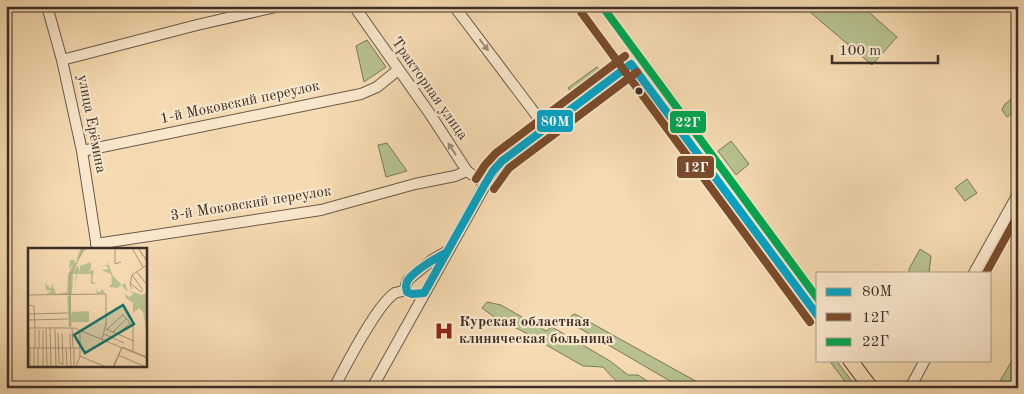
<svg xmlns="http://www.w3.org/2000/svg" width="1024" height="394" viewBox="0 0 1024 394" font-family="'Old Standard TT',serif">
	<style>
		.green { fill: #b7c18f; stroke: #79785c }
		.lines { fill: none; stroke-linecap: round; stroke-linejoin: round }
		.minor-casing { stroke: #6a5a4b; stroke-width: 12 }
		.major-casing { stroke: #3b2f29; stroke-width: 16 }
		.minor { stroke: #f9e7cc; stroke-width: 10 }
		.major { stroke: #f6dab1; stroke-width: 14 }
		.bus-1-casing { stroke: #f9e7cc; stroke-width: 11 }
		.bus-2-casing { stroke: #f9e7cc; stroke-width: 11 }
		.bus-3-casing { stroke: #f9e7cc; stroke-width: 11 }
		.bus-1 { stroke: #03a3c6; stroke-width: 8 }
		.bus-2 { stroke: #7a4b2a; stroke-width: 8 }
		.bus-3 { stroke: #00a651; stroke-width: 8 }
		.oneway { fill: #9a8b7a }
		.bus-dot { fill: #3b2f29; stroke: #f9e7cc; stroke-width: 2 }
		.labels { text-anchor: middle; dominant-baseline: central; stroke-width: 4.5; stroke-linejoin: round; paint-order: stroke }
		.street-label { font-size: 15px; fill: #3b2f29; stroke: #f9e7cc }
		.poi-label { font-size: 15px; font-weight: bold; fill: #3b2f29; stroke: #f9e7cc; text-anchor: start }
		.inset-road { fill: none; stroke: #ab967b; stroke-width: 1 }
		.view { fill: #0f766e; fill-opacity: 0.15; stroke: #0f766e; stroke-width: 2.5 }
		.inset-edge { fill: none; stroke: #3b2f29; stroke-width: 2.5 }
		.line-badge { stroke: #f9e7cc; stroke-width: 2 }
		.badge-label { font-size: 14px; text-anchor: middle; font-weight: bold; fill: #fff }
	</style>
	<rect width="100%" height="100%" fill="#f6dab1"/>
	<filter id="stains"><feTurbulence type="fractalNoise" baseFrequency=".004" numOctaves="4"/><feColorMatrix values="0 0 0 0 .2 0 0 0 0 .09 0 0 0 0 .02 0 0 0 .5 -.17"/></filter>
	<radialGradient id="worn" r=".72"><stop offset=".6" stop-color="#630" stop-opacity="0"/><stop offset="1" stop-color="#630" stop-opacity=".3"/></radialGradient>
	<path class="green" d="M803,6H862L897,37L872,65Z
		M367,40L386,67L364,82L356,46Z
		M597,67L603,74L574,96L568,88Z
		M1014,97L1018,102V109L1007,117L1002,110L1005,104Z
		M731,141L749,164L736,175L718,151Z
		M387,143L407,171L386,177L378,145Z
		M967,179L977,193L965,201L955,188Z
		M920,249L931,256L929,273H909V269Z
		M782,283L785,284L802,307L801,313H799L778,285Z
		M487,302L501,305L546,331L552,327L610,361L628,375H638L658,388C626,388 625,392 603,367L583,366L522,331L497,319L482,308Z
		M575,314L708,388H682L574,325L571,316Z
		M1018,350V388H996Z
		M835,360H836L857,388H850L831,363Z"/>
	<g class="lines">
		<g class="minor-casing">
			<path id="minor" d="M47,6L62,60L82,151L97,248
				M354,6L430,114L467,171L485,184
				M454,6L546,128
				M62,60L197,25L280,6
				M82,151L361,94L377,87L398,70
				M96,244L321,210L415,184L455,176L467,171
				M974,273L1018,194
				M406,290V285L408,280L432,260L446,252
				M334,388C345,367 377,304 395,293C398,292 403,291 406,290
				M372,388L493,171L502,161L631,64
				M910,388L925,360"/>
		</g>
		<g class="major-casing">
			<path id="major" d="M589,6L818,316
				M850,360L871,388"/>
		</g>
		<use href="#minor" class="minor"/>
		<use href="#major" class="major"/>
		<g class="bus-1-casing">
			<path id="bus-1" d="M631,64L818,316
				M485,184L493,171L502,161L631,64
				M447,252L424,293L412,294L407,292C406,288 405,284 408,280C415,270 436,258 447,252Z
				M447,252L485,184
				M447,252L485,184"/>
		</g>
		<g class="bus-2-casing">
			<path id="bus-2" d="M581,12L810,322
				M476,179L485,165L496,153L625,56
				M494,189L509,168L637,72
				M986,273L1018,215"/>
		</g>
		<g class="bus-3-casing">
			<path id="bus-3" d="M602,6L818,299"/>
		</g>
		<use href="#bus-1" class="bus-1"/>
		<use href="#bus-2" class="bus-2"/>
		<use href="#bus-3" class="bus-3"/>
	</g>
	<defs><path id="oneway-solid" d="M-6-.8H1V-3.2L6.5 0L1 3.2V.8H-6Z" transform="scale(1.25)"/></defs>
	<g class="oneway">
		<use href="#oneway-solid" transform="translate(484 45) rotate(53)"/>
		<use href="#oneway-solid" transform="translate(452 149) rotate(-123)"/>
	</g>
	<defs>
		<g id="hospital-bare" transform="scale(1.5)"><path d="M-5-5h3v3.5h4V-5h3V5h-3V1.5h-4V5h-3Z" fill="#8f2418" stroke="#f9e7cc" stroke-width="2.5" paint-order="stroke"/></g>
	</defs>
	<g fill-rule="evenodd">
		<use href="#hospital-bare" x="444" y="331"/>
	</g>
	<circle class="bus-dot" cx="639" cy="91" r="4.5"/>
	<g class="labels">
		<g class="street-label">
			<text transform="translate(429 89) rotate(55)">Тракторная улица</text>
			<text transform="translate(240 103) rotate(-12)">1-й Моковский переулок</text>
			<text transform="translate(91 124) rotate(79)">улица Ерёмина</text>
			<text transform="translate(251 204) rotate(-9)">3-й Моковский переулок</text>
		</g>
		<g class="poi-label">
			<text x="459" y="322">Курская областная<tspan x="459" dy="17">клиническая больница</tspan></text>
		</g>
	</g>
	<g transform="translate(28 248)">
		<rect width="119" height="119" fill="#f6dab1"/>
		<path d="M53,0H58V3L56,2L52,9L46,13L48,16L42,27L50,17L52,25V18L63,14V21L60,23L66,22L64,33L68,36H63V26H49L47,39L48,26H45L44,46H69L68,41L71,45L74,41L77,45L69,46L43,47V67L44,64L61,63V74H43L41,71L44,77L41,79L39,48L42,47L18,46L24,43L18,42L17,35L23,41L24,35L28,46L39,44L40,26L45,16L41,21L42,12H48ZM79,12L85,28L94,37L97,35L100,44L93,37L90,40L81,39L84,35L83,26L73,22L81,21L76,16L80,18ZM102,43L114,47L119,44L118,50L119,52V80L118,81L115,64L111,60L105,65V55L98,50L97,46L101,49L106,46Z" fill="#b7c18f"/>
		<path class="inset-road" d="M87,0V16L93,14M104,0L115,19M110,0L119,13M110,0L119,13M109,24L119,37M104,27L115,42M102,35L113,44L115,42M104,41L102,37L104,27L119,17M0,47L78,46V77M0,57L6,58L7,80M0,66L40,65M94,66L105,78V103M0,72L40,71M22,79L23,118M42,79V28L56,0M0,80H46L119,110M44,80L45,100M18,81L19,118M27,81L28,119M78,81L106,93M79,81L95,67M15,82V119M85,84L98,71M30,85L31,115M42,86L43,118M76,86L96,95M90,86L102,75M74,91L78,76M0,100H52M1,100V80M2,100V119M6,100V119M7,100V81M11,100V82M38,100L39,118M46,100V118M90,107L118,119M52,108L78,119M31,115L35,116L34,86M10,119V100M48,119L52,108V82M85,119L94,99L119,109M86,119L94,99"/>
		<path class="view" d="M95,57L106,76L57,105L46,87Z"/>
		<rect width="119" height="119" class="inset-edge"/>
	</g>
	<g class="line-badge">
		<rect x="536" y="109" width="38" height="24" rx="5" fill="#03a3c6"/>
		<rect x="669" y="110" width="38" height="24" rx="5" fill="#00a651"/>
		<rect x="676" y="155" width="39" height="24" rx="5" fill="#7a4b2a"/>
	</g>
	<g class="badge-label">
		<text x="555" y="126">80М</text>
		<text x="688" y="127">22Г</text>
		<text x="696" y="172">12Г</text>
	</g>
	<rect width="1024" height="394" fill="none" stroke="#f6dab1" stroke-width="25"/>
	<rect x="8" y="8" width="1009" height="379" fill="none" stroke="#3b2f29" stroke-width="2.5"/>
	<rect x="12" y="12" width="999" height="369" fill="none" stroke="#3b2f29"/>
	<rect x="816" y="272" width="175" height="90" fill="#f9e7cc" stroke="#ad9d8b"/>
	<rect x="826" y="288" width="25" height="8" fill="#03a3c6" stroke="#ad9d8b"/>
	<text x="862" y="296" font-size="15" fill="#3b2f29">80М</text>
	<rect x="826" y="313" width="25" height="8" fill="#7a4b2a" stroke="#ad9d8b"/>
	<text x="862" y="322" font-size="15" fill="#3b2f29">12Г</text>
	<rect x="826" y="338" width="25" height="8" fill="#00a651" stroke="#ad9d8b"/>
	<text x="862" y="346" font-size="15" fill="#3b2f29">22Г</text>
	<path d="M832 55v8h106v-8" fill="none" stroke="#3b2f29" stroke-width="2.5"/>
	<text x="839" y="55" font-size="15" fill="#3b2f29" stroke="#f9e7cc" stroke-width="4" paint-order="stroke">100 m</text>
	<rect width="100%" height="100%" filter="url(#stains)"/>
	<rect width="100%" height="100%" fill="url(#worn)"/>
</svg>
